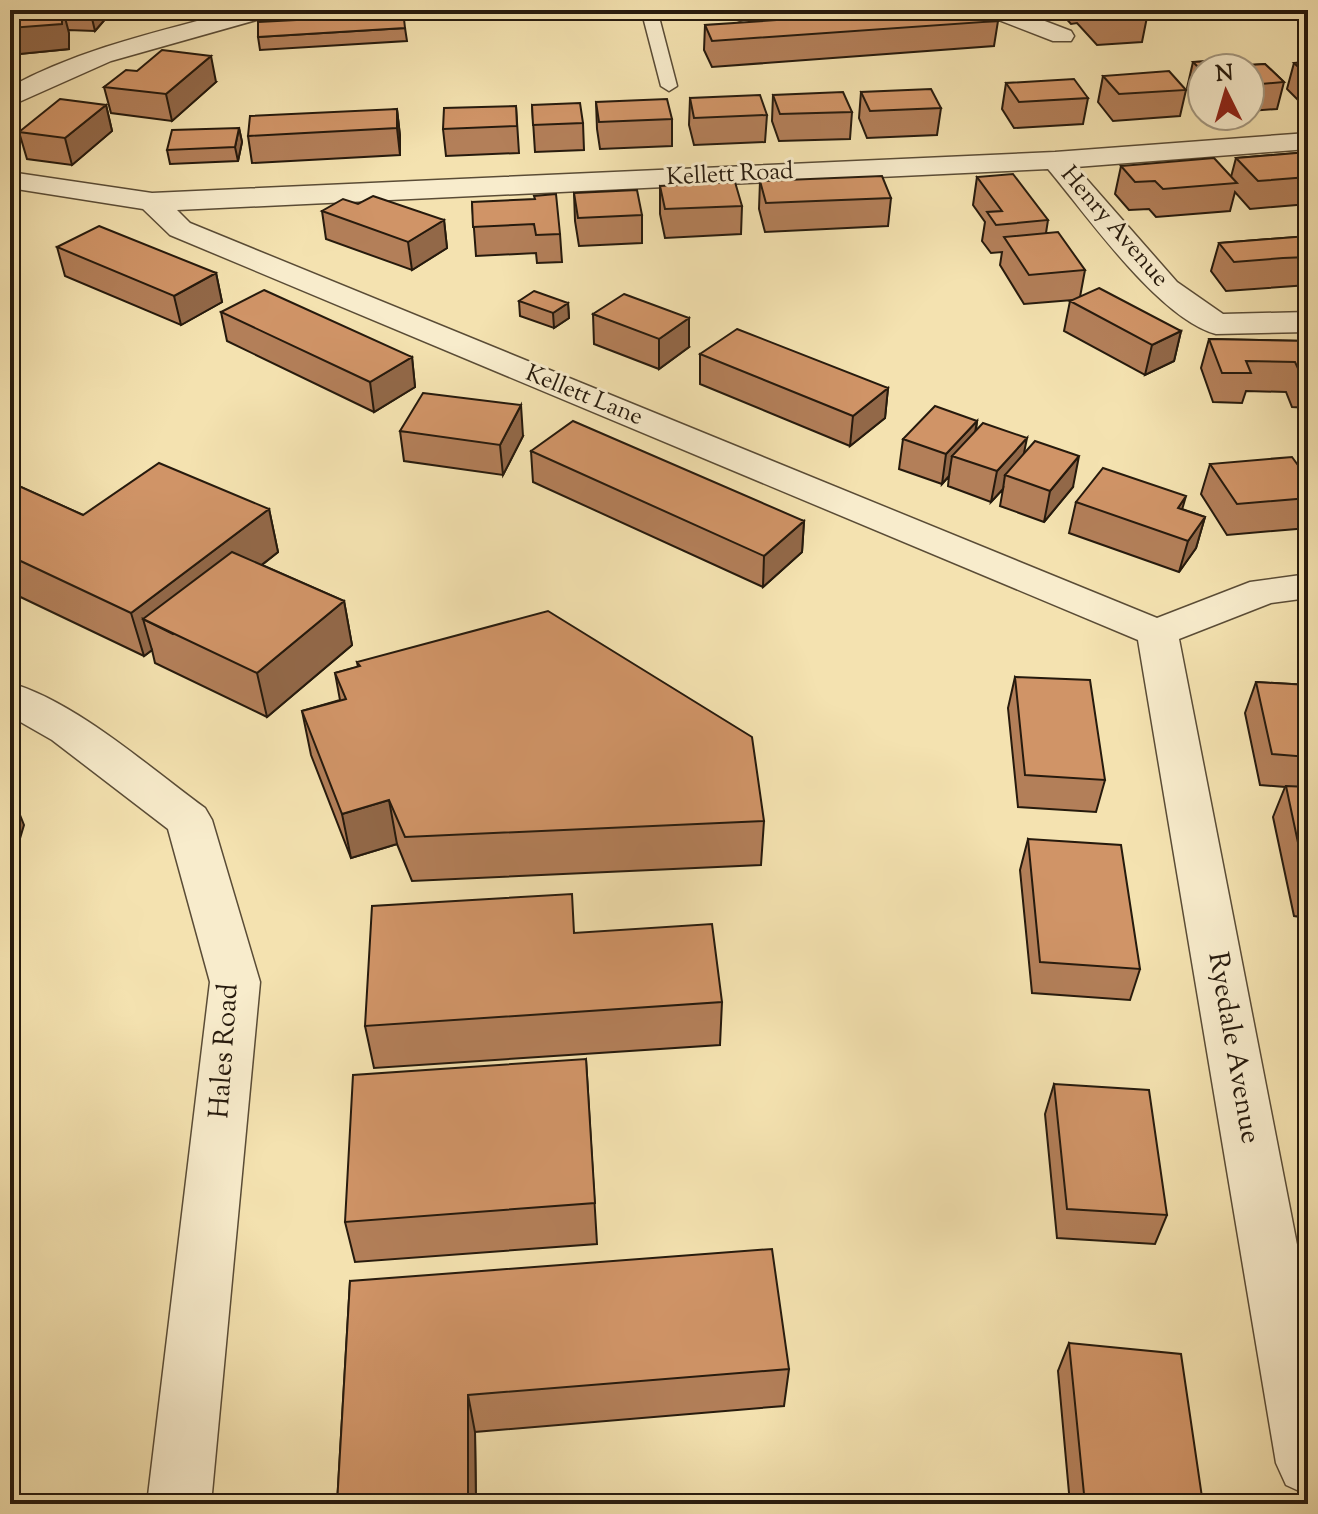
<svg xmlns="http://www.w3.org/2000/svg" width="1318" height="1514" viewBox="0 0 1318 1514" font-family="'Sorts Mill Goudy',serif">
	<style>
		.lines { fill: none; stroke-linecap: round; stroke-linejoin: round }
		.service-casing { stroke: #5a4c36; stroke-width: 3 }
		.minor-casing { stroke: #5a4c36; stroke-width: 3 }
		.tertiary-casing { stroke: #5a4c36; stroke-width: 3 }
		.service { fill: #f8eccc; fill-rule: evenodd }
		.minor { fill: #f8eccc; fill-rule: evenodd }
		.tertiary { fill: #f8eccc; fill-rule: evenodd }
		.wall { fill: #b37f59; stroke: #261a0d; stroke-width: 2 }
		.shaded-wall { fill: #926848; stroke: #261a0d; stroke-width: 2 }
		.building { fill: #d09467; stroke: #261a0d; stroke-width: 2 }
		.labels { text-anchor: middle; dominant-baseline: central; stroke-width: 6; stroke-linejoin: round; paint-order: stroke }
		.far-street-label { font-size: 24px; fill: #261a0d; stroke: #f8eccc }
		.street-label { font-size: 28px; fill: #261a0d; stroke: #f8eccc }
	</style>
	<rect width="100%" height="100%" fill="#f4e2b0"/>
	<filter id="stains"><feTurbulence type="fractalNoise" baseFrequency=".0025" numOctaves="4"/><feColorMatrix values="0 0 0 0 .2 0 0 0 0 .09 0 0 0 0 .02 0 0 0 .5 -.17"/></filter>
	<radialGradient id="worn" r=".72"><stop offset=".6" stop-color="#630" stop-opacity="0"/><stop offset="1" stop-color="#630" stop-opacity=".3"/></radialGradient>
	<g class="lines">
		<g class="service-casing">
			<path id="service" d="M645,10H737L729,15L659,17L677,86L669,91L661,86L642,13Z"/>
		</g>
		<g class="minor-casing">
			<path id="minor" d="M725,10L840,11L848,13L852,18L848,23L840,25C811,26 744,35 725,10Z
				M982,10H1016L1071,31L1074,36L1071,41H1053L986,15Z
				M1308,133V149L1076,167L1177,282L1223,314L1308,312V332L1216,334C1159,319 1086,214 1048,169L177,210L190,223L1157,618L1250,582L1308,574V598L1271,603L1179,639L1308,1301V1495L1286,1485L1276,1463L1138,640L170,235L143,209L10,188V172L152,193L1055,152Z
				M10,683C75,701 150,768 205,808L212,820L260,982L211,1504H147L210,982L168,829L52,740L10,716Z"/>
		</g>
		<g class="tertiary-casing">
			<path id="tertiary" d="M239,10H278L274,15L111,61L10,106V87C82,48 161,31 239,10Z"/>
		</g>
		<use href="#service" class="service"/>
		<use href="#minor" class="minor"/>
		<use href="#tertiary" class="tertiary"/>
	</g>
	<path class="wall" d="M40,10H113L95,31L68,30L69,49L10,55V13Z
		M451,10H536L537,14L463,18L462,11H451Z
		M1062,10H1140L1147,17L1142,42L1097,45L1077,23L1071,24L1061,13Z
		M1183,10H1250L1184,12Z
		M998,21L994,46L712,67L704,50L705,25Z
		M405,28L407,41L260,50L258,37Z
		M1211,61L1217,67L1265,64L1284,82L1277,109L1250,111V68H1202V104L1187,88L1193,62Z
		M1308,62V108H1306L1287,89L1294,63Z
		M137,71L216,82L172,121L111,113L104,87Z
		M1103,76L1186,90L1180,116L1113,121L1098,102Z
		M1006,83L1088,98L1083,124L1014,128L1002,109Z
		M861,92L941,108L937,135L867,138L859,118Z
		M773,95L852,112L850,139L779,141L772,121Z
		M690,98L767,115L765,142L694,145L689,125Z
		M596,102L672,119V146L600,149L597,129Z
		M106,105L112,131L72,165L27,159L19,132Z
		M532,105L583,123L584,150L535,152Z
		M516,106L519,153L446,156L443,129Z
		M397,109L400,136V155L252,163L248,136Z
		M239,128L242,142L238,161L170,164L167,150Z
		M1308,152V204L1250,209L1235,192L1230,211L1156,217L1149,209L1129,210L1115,194L1121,166L1231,177L1236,158Z
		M977,177L1048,220L1046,233L1085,270L1080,297L1181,331L1174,361L1145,375L1064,331L1070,301L1073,300L1024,304L1000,265L1002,252L991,253L982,241L985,222L973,205Z
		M760,181L891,198L888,226L765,232L759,209Z
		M660,186L742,206L741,234L665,238L660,214Z
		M574,193L642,215V243L579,246L575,221Z
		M472,202L560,234L562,262L537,263L536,253L476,256Z
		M322,211L444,220L447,248L412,270L326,239Z
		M1308,236V285L1226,291L1211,271L1219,243Z
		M57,247L216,273L222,302L181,325L65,276Z
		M519,301L568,303L569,318L554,328L520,316Z
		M221,312L412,357L415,387L374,412L227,341Z
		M593,314L689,347L659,369L594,344Z
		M1209,339L1308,341V408L1292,407L1286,392L1246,391L1242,403L1213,402L1201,368Z
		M700,354L888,388L885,418L850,446L700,384Z
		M977,421L976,431L1024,454L1073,487L1044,522L1000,506L1003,489L991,502L948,486L949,476L942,484L899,469L903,439Z
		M400,431L523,436L503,475L404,461Z
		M531,451L804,521L802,552L763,587L533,482Z
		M1210,464L1308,479V528L1227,535L1201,494Z
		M10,482L83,515L269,509L278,552L262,565L344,601L352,645L267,717L155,663L152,650L144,656L10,592Z
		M1076,502L1182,509L1205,517L1196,548L1179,572L1069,533Z
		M357,662L764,821L761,865L412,881L397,844L351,858L311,755L302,711L340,700L335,673L358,667Z
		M1015,677L1105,780L1096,812L1018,807L1008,708Z
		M1256,682L1308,685V918L1294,916L1273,817L1285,787L1260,785L1245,713Z
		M1028,839L1140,969L1130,1000L1032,993L1020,870Z
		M574,933L722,1002L720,1045L374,1068L365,1026Z
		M586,1059L597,1244L355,1262L345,1222Z
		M1054,1084L1167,1215L1155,1244L1057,1238L1045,1114Z
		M350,1281L789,1369L784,1406L475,1432L476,1504H337Z
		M1069,1343L1203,1504H1070L1058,1371Z"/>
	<path class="shaded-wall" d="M63,10L69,33V49L10,55V28Z
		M90,10H113L95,31Z
		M211,56L216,82L172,121L166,94Z
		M106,105L112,131L72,165L65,138Z
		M397,109L400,136V155L397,128Z
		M239,128L242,142L238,161L235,147Z
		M444,220L447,248L412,270L408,242Z
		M216,273L222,302L181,325L174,296Z
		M568,303L569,318L554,328L553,313Z
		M689,318V347L659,369V339Z
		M1181,331L1174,361L1145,375L1152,345Z
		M412,357L415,387L374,412L370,382Z
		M888,388L885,418L850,446L853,416Z
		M521,405L523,436L503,475L500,445Z
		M977,421L972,451L952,456L949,476L942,484L946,454Z
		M1027,438L1021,468L1005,475L1003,489L991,502L997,471Z
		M1079,456L1073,487L1044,522L1050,491Z
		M1186,496L1177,527L1178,508Z
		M269,509L278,552L173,634L143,619L152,650L144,656L131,613Z
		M1205,517L1196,548L1179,572L1188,541Z
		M804,521L802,552L763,587L764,556Z
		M344,601L352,645L267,717L257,673Z
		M10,790L24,825L10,872Z
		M389,800L397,844L351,858L342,814Z
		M468,1395L475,1432L476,1504H468Z"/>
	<path class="building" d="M40,10H62V24L10,28V13Z
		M373,10H403L405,28L258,37V22L373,16Z
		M924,10H989L998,21L712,41L705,25Z
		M1092,10H1140L1147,17L1102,20Z
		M162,50L211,56L166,94L104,87L126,70L137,71Z
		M1211,61L1217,67L1265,64L1284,82L1250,85V68H1202V71L1193,62Z
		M1308,62V76L1294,63Z
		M1169,71L1186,90L1119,94L1103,76Z
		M1074,79L1088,98L1019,102L1006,83Z
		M931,89L941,108L870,111L861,92Z
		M843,92L852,112L780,114L773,95Z
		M760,95L767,115L694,118L690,98Z
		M60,99L106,105L65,138L19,132Z
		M667,99L672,119L599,122L596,102Z
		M580,103L583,123L533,125L532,105Z
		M516,106L517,126L443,129L444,108Z
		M397,109V128L248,136L250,116Z
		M239,128L235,147L167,150L172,130Z
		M1308,152V177L1258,181L1236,158Z
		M1214,158L1237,183L1163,189L1155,181L1135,182L1121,166Z
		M1013,174L1048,220L996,225L987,212L1002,211L977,177Z
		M882,176L891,198L766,203L760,181Z
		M735,182L742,206L665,209L660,186Z
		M637,190L642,215L578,218L574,193Z
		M556,194L560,234L536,235L534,224L473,227L472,202L535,199L534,196Z
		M373,196L444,220L408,242L322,211L343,199L358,204Z
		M99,226L216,273L174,296L57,247Z
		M1058,232L1085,270L1029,275L1004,237Z
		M1308,236V257L1283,258L1234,262L1219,243Z
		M1099,288L1181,331L1152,345L1070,301Z
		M264,290L412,357L370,382L221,312Z
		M534,291L568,303L553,313L519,301Z
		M624,294L689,318L659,339L593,314Z
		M737,329L888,388L853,416L700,354Z
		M1209,339L1308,341V377H1302L1295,362L1246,361L1251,373H1222Z
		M423,393L521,405L500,445L400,431Z
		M935,406L977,421L946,454L903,439Z
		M573,421L804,521L764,556L531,451Z
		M983,423L1027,438L997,471L952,456Z
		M1035,441L1079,456L1050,491L1005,475Z
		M1292,457L1308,479V498L1237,504L1210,464Z
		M159,463L269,509L131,613L10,556V482L83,515Z
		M1103,468L1186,496L1178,508L1205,517L1188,541L1076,502Z
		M232,552L344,601L257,673L143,619Z
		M548,611L752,737L764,821L405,837L389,800L342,814L302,711L346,699L335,673L360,666L357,662Z
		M1015,677L1090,680L1105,780L1025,775Z
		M1256,682L1308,685V757L1272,754Z
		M1286,786L1308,787V885H1307Z
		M1028,839L1121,845L1140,969L1040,962Z
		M572,894L574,933L712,924L722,1002L365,1026L372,906Z
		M586,1059L595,1203L345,1222L353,1075Z
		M1054,1084L1149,1090L1167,1215L1067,1209Z
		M772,1249L789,1369L468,1395V1504H337L350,1281Z
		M1069,1343L1181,1354L1203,1504H1085Z"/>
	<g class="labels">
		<g class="far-street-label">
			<text transform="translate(730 175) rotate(-3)">Kellett Road</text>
			<text transform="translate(1114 227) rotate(49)">Henry Avenue</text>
			<text transform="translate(584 396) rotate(22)">Kellett Lane</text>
		</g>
		<g class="street-label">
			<text transform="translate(1233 1048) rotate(80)">Ryedale Avenue</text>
			<text transform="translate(225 1051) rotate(-86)">Hales Road</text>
		</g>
	</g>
	<rect width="1318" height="1514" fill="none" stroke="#f4e2b0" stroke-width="40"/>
	<rect x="12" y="12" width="1294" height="1490" fill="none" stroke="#261a0d" stroke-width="4"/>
	<rect x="20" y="20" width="1278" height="1474" fill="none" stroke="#261a0d" stroke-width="2"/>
	<g transform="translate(1226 92) rotate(355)"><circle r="38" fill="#f8eccc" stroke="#a49880" stroke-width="2"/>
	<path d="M0-6L14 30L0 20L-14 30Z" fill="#8f2418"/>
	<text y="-12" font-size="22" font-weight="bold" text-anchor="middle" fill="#261a0d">N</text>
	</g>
	<rect width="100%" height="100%" filter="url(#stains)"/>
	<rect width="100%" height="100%" fill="url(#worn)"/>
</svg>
